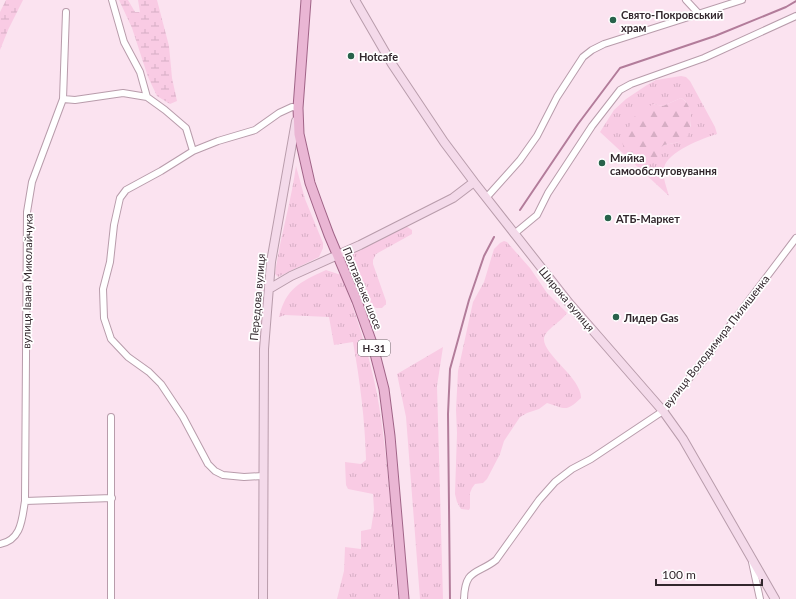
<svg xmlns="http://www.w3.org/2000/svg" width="796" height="599" viewBox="0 0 796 599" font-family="Lato,sans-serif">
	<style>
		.grass { fill: url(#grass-tufts); fill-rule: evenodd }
		.forest { fill: url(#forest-firs) }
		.wetland { fill: url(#wetland-marsh) }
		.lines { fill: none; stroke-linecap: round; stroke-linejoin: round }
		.stream { stroke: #b27c9a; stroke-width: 2 }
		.street-casing { stroke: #b89cab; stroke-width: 8 }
		.secondary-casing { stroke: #b89cab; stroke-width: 10 }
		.primary-casing { stroke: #a06487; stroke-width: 11 }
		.street { stroke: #fff; stroke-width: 6 }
		.secondary { stroke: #f4daea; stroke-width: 8 }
		.primary { stroke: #eab6d4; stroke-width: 9 }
		.poi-dot { fill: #28624b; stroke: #fff; stroke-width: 1.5 }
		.labels { text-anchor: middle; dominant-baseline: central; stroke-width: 3.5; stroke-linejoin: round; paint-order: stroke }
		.shield { fill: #fff; stroke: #70686c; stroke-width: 1 }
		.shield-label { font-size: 10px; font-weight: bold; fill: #32272d }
		.poi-label { font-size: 11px; font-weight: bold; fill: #32272d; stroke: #fff; text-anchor: start }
		.street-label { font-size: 11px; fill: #32272d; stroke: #fff }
	</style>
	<defs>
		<pattern id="grass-tufts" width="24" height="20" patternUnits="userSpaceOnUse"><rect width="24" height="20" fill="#f9cbe4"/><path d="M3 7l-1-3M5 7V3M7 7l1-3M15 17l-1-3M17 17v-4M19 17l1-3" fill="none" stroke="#d6aec4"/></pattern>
		<pattern id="forest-firs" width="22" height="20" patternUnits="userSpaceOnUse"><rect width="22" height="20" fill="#f9cbe4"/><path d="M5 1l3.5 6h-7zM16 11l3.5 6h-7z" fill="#d6aec4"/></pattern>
		<pattern id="wetland-marsh" width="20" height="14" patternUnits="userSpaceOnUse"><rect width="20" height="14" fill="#f9cbe4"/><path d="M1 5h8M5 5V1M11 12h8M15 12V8" fill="none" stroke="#d6aec4"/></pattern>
	</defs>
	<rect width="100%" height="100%" fill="#fbe3f0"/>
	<path class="grass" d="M681,76L686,77L690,81L715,127L717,134C703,138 667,152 664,168C662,177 667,188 669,196L600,132L614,110L626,99L647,85L656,80ZM681,98C691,103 691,115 691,126L679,142L664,145L659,148L658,158L653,104L663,106Z
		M296,166L305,199L323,243V248L319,257L278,277L275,274C280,237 291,203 296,166Z
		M406,226L412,230V234L376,254L373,260V264L386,301V304L382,308H376L372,305L364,288L354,272L348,255C357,242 366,247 378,241C387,236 397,231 406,226Z
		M504,241L507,242L530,268L547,293L567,313C562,321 545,330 544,338C542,354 582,378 581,398C566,412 566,409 547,403L539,409L527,413L520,417L504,441L500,454L487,479L483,483L475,484L472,488L470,493V508L469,510L461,509L457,502L455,494L457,433L456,410L458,371L473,302L484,282L494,249L500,243Z
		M326,270L341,275C356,314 369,353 377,394C389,460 392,532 398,599H337L344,571L345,547L361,549V531L371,529L374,510L373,494L348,489L346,485L345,462L361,464L366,460C365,420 360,381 353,342L334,345L329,317L285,315L279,317C286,288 300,282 326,270Z
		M443,347L437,386L443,599H420L406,417L397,374Z"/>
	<path class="forest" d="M681,98C694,105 692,124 688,136L679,142L664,145L660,148C659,152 659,157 657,160C648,171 630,159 625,150C623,148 623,144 622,141L636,114L653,104L663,106Z"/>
	<path class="wetland" d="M6,0H23L8,30L0,50V12Z
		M119,0H128L135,12H140L138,0H157L169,46L172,78L177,101L170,104L157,96L148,77L132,28Z"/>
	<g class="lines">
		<path class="stream" d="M520,210L578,124L620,68L715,36L786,7L796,1
			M450,599L448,414L450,369L469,300L484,256L494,237"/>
		<g class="street-casing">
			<path id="street" d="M112,0L124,42L140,72L147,97
				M686,0L699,14
				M63,99L75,100L123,93L147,97L165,110L186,128L193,151
				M486,198L520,160L537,136L557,97L583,57L592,50L604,44L742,0
				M514,234L537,215L548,193L592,126L620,90L631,84L704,58L796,16
				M263,476L244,477L223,475L215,471L208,464L183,417L161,384L149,372L128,357L111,339L104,318L103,289L110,262L114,225L120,198L126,190L161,171L193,151L218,141L255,130L279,113L292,107L298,108
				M25,501L112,498
				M0,544C22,540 22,518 25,501L27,212L32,182L63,99L66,12
				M752,562L760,599
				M111,599V417
				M464,599C465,568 477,575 496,560L539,500L555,482L572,469L591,459L663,411L704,360L796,238"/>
		</g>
		<g class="secondary-casing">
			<path id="secondary" d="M355,0L392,64L444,142L474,182L569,303L663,411L683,439L775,599
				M269,289L291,276L360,245L453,198L474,182
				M263,599L264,349L271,262L296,121"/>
		</g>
		<g class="primary-casing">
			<path id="primary" d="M306,0L298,108L299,134L310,183L319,208L329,235L357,301L373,346L384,389L390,436L404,599"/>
		</g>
		<use href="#street" class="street"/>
		<use href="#secondary" class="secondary"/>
		<use href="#primary" class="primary"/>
	</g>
	<g class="poi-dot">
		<circle cx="613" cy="20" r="4"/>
		<circle cx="351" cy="56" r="4"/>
		<circle cx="602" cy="163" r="4"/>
		<circle cx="608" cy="218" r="4"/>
		<circle cx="616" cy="317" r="4"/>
	</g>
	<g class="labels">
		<rect class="shield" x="358" y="340" width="32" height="16" rx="3"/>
		<g class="shield-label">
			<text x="374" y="348">Н-31</text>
		</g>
		<g class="poi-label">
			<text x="621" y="14">Свято-Покровський<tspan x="621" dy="13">храм</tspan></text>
			<text x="359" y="56">Hotcafe</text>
			<text x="610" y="157">Мийка<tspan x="610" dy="13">самообслуговування</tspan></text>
			<text x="616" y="218">АТБ-Маркет</text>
			<text x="624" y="317">Лидер Gas</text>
		</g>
		<g class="street-label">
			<text transform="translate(27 281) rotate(-89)">вулиця Івана Миколайчука</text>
			<text transform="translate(363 288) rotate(68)">Полтавське шосе</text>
			<text transform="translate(257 297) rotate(-85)">Передова вулиця</text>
			<text transform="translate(567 299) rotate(50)">Широка вулиця</text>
			<text transform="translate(716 341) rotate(-52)">вулиця Володимира Пилишенка</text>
		</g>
	</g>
	<path d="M656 579v6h106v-6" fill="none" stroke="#32272d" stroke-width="2"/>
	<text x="662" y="579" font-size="12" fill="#32272d" stroke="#ffffff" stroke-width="3" paint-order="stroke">100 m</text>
</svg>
